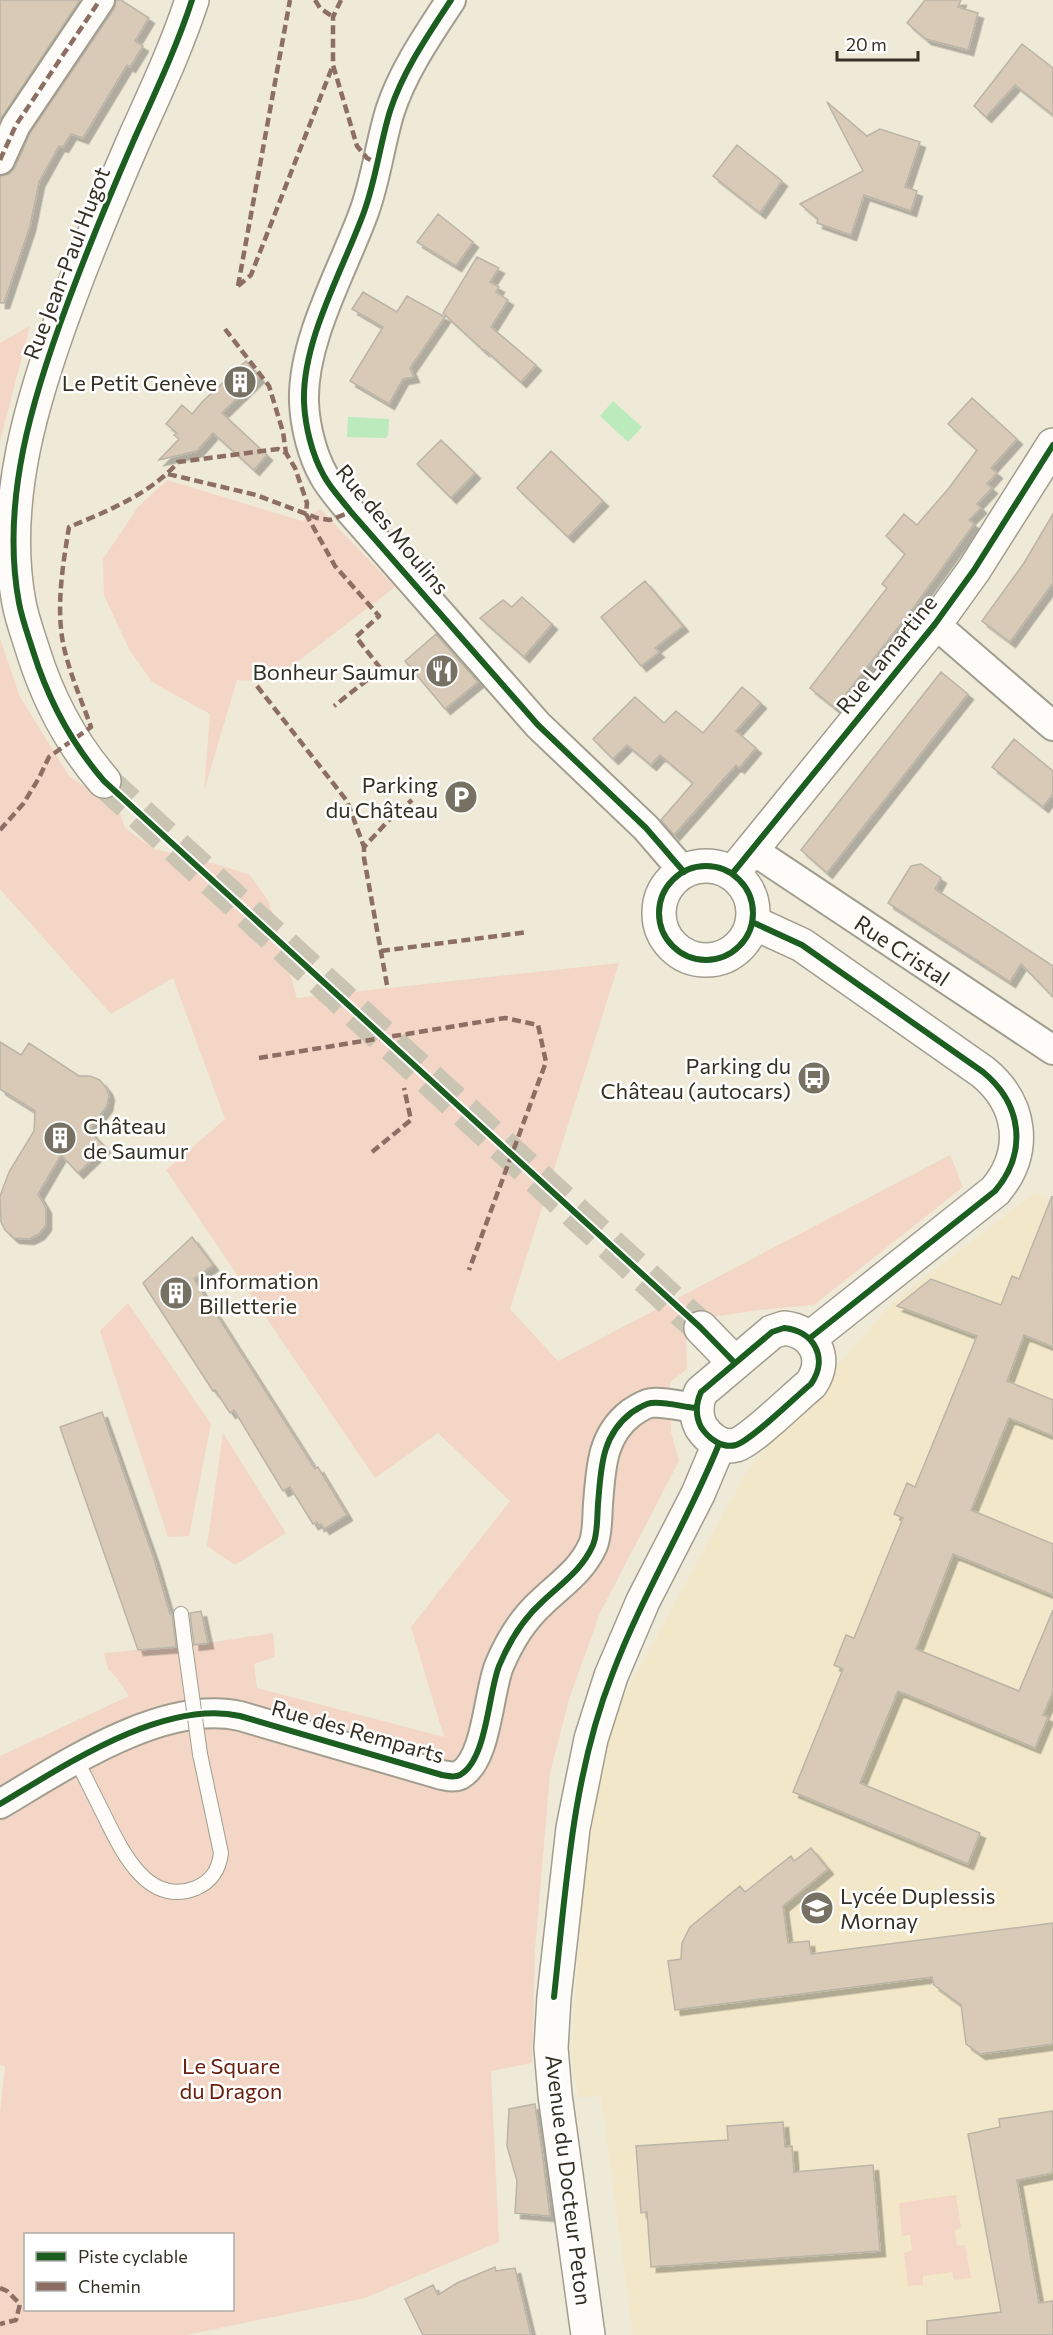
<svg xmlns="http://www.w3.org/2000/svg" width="1053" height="2335" viewBox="0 0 1053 2335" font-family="Commissioner,sans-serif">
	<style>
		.built { fill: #f2e8c9 }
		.green { fill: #f3d6c6; fill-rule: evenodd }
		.water { fill: #bbeabc }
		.building { fill: #d8cab6; stroke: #bbb4a7; stroke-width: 1.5; filter: url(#shadow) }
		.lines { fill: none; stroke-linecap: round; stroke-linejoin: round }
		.tertiary-tunnel { stroke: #cac4b3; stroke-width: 33; stroke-dasharray: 33 16; stroke-linecap: butt }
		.service-casing { stroke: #a19d8f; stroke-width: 16 }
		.minor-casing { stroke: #a19d8f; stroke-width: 32 }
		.tertiary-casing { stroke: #a19d8f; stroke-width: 36 }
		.service { stroke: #fdfcf9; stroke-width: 14 }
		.minor { stroke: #fdfcf9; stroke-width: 28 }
		.tertiary { stroke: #fdfcf9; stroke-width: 33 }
		.service-bridge-casing { stroke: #a19d8f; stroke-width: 16; stroke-linecap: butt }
		.service-bridge { stroke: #fdfcf9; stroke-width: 14 }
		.quiet { stroke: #8d6e63; stroke-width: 4.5; stroke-dasharray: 9 4.5; stroke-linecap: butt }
		.cycleway-casing { stroke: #fff; stroke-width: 10 }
		.cycleway { stroke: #1b5e20; stroke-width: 6 }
		.labels { text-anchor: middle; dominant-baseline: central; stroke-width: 5; stroke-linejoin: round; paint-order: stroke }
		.street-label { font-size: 22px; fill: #353024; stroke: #fff }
		.poi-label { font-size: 22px; fill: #353024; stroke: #fff; text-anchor: end }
		.park-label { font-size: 22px; fill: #6a200e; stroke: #fff }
	</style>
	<defs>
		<filter id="shadow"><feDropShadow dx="5.5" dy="5.5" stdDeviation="0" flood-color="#0004"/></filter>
	</defs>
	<rect width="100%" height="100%" fill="#efe9d7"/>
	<path class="built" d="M1034,1193L1053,1201V2335H633L601,2096L578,2098L572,2056L589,1760L747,1471L891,1304Z"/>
	<path class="green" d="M30,326L0,441V343Z
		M167,480L302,521L320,509L395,587L271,682L237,680L204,791L210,714L152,682L129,649L104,595L103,559L138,507Z
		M0,639L20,697L69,776L119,810L125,828L154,849L219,865L250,875L269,902L297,998L619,963L510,1309L558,1361L950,1155L963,1187L814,1305L759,1310L712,1317L686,1336L687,1369L670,1382L671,1432L679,1461L600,1613L569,1699L550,1773L535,1950L532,2063L491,2071L499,2242L365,2298L186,2335H0V2113L5,2066L0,2065V1756L129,1696L117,1678L108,1669L104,1653L208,1643L273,1633L275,1657L254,1664L257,1688L444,1737L411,1627L510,1501L438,1433L375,1478L166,1170L225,1119L173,978L111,1014L0,889ZM26,2234H232V2310H26Z
		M128,1303L211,1424L189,1536L168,1537L100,1331Z
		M223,1433L286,1533L235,1565L207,1546Z
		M956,2195L961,2228L955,2230L957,2245H965L971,2278L954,2280L952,2272L923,2276V2285L908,2286L904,2253L912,2250L910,2235L902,2236L899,2203Z"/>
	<path class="water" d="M613,401L642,427L628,442L600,416Z
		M348,417L389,419L388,435L386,438L347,437Z"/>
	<path class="building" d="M0,0H80L0,120Z
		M116,0H121L149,18L135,41L143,46L130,67L127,65L83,138L71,134L63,147L59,146L39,182L30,226L4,303H0V176L9,174L15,167L30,133L114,9Z
		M925,0H961L958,7L978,13L968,50L926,39L907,23Z
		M1022,44L1053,68V115L1015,85L986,117L974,106Z
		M827,102L867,136L880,129L920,142L905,187L917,191L911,211L864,195L851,235L817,223L818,219L800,204L863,171Z
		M737,145L782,181L760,213L713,176Z
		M438,214L473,242L456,266L417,242Z
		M477,257L499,268L490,282L499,287L496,292L508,300L491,327L536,365L521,382L485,350L484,351L443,313Z
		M363,292L397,312L407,296L445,317L410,368L414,377L403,379L389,404L350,381L383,327L352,309Z
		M246,361L259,377L222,413L267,455L254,470L213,433L197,451L159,460L179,439L174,435L177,433L166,424L182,405L192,414L203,401Z
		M972,398L1017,439L991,468L997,473L987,484L992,488L977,504L981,508L969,520L974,524L911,611L835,708L810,688L887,588L882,584L905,554L886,536L904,514L917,525L949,488L977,450L948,424Z
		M441,440L475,473L451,498L417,464Z
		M551,451L603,501L568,537L517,488Z
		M1053,514V583L1010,642L982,621L1024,563Z
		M645,581L683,626L655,648L659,652L641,666L601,617Z
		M522,597L552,624L524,657L480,618L503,600L512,607Z
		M436,634L478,682L445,709L405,661Z
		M941,672L968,694L827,873L801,850Z
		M742,687L761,703L736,731L756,748L739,768L736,765L674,835L661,820L693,783L660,755L651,765L627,745L613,759L593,739L635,697L664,723L676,711L703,733Z
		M1014,739L1053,771V794L1043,807L992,767Z
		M921,864L941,878L935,889L1053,966V997L1021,964L1010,982L888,903L911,866Z
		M0,1042L21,1055L29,1043L79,1076H90L100,1080L107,1089L109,1095L107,1106L89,1130L105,1147L78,1173L61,1155L38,1194L46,1208V1225L39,1234L29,1239L14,1238L5,1230L1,1222L0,1196L9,1172L34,1131L35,1111L0,1089Z
		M1052,1196L1053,1347L1024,1335L1007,1381L1053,1400V1436L1009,1418L971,1510L1053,1544V1595L953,1554L916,1649L1019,1691L1053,1610V1692L1043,1715L1048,1717L1035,1748L898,1691L860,1783L980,1833L968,1864L793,1792L843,1669L834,1665L846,1635L854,1638L903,1518L894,1514L907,1483L915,1487L977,1336L897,1306L931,1279L1001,1305L1012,1276L1019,1279Z
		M192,1237L213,1265L194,1279L315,1469L318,1467L347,1515L324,1529L321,1524L319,1526L317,1522L313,1524L290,1487L283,1491L234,1410L230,1413L215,1390L213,1391L143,1283Z
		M102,1412L154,1559L170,1614H172L176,1647L138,1650L60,1427Z
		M201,1611L208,1643L194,1645L190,1613Z
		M811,1848L828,1869L783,1906L788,1943L809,1941L811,1954L1053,1923V2044L980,2054L966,2044L961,2005L934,1985L932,1977L675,2010L668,1961L681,1959L682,1943L690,1927L740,1886L745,1892L791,1856L794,1861Z
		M535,2104L542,2151L550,2216L515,2213L517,2181L507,2146L509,2109Z
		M1053,2111V2173L1017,2180L1039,2303L1053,2301V2335H927V2321L1001,2312L968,2134L1000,2127L999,2119Z
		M783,2122L785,2147L792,2146L794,2172L873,2165L880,2251L651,2267L647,2212L641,2213L636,2146L728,2140L727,2126Z
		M495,2267L496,2271L515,2268L531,2335H423L405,2299L433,2285L438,2295L457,2283Z"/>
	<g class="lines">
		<path class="tertiary-tunnel" d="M104,781L701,1328"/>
		<g class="service-casing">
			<path id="service" d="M181,1614L185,1646
				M76,1759C85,1777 94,1795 103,1813C120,1847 146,1908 196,1888C212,1881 219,1870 221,1853L200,1754"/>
		</g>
		<g class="minor-casing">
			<g id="minor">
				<path d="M451,0C428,35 403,71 390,111C380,144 376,179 364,212C343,270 302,340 304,402C305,426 312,455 324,476C331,489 342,500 351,512L538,725L646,828L684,872"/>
				<path d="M0,160L16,125L100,0"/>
				<path d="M935,624L1053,726"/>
				<path id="s1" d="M751,849L1053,1050"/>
				<path d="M0,1804C64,1766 163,1699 240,1716L442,1775C448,1776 454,1778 460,1775C487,1760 488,1694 499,1666C509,1642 523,1619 542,1602C562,1583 582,1570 593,1545C598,1533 597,1516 598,1504C601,1469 601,1436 631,1413C637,1409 644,1404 651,1403C664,1401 683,1407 696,1408"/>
			</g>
		</g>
		<g class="tertiary-casing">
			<path id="tertiary" d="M104,781C71,743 48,699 33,651C28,635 22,619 19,603C0,501 33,396 68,302C88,248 110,195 133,142C154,95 176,49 192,0
				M659 913a47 47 0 1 1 94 0a47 47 0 1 1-94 0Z
				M732,874L935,624L974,570L1053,445
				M752,922L802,945L983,1072C1022,1104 1028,1152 995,1191L810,1338
				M701,1328L734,1362
				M784,1328C814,1331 829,1358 811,1384C795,1397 752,1440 736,1445C722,1449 708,1438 701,1427C695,1415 696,1403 701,1392L772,1332Z
				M588,2335L555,2095L551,2048L554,1997L573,1828L591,1739L611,1676L643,1601L698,1494L719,1444"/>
		</g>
		<use href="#service" class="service"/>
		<use href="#minor" class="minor"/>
		<use href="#tertiary" class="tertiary"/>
		<g class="service-bridge-casing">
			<path id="service-bridge" d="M185,1646L200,1754"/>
		</g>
		<use href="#service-bridge" class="service-bridge"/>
		<path class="quiet" d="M315,0L320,8L333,17
			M341,0L333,17V65L357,146L367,158L378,164
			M0,160L16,125L100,0
			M238,286L290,0
			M238,286L251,275L333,65
			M225,329L269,386L283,432L286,453
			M168,474L256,495L317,518L330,520L351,512
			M257,686L347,801L364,847
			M0,830L23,804L39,778L49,757L91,727C81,699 69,672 63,643C56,605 63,564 69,527C106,512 152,493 178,462L278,449L286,453L295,468L307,503L306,514L335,566L379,616L356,637L381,669L334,706
			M381,951L528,932
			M387,985L364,858V847L389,820L412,800
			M259,1058L505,1018L538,1025L546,1062L469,1270
			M372,1152L411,1120L404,1088
			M0,2288L7,2291L20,2304L16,2320L0,2324"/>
		<g class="cycleway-casing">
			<path id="cycleway" d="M192,0C176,49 154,95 133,142C110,195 88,248 68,302C33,396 0,501 19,603C22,619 28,635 33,651C48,699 71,743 104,781L701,1328L734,1362
				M451,0C428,35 403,71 390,111C380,144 376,179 364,212C343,270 302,340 304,402C305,426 312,455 324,476C331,489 342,500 351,512L538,725L646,828L684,872
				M659 913a47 47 0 1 1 94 0a47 47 0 1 1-94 0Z
				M732,874L935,624L974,570L1053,445
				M752,922L802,945L983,1072C1022,1104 1028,1152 995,1191L810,1338
				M784,1328C814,1331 829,1358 811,1384C795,1397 752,1440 736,1445C722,1449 708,1438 701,1427C695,1415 696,1403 701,1392L772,1332Z
				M0,1804C64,1766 163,1699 240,1716L442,1775C448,1776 454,1778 460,1775C487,1760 488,1694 499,1666C509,1642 523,1619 542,1602C562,1583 582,1570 593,1545C598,1533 597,1516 598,1504C601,1469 601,1436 631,1413C637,1409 644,1404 651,1403C664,1401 683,1407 696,1408
				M554,1997C566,1888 572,1777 612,1675C642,1595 687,1523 719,1444"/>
		</g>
		<use href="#cycleway" class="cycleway"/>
	</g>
	<defs>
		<g id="building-disc" transform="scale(1.725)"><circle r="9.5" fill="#767163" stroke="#fff"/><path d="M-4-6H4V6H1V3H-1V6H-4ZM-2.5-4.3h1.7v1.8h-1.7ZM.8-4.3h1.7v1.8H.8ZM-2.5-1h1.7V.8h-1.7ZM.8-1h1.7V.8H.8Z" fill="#fff"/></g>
		<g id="restaurant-disc" transform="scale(1.725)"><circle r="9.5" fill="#767163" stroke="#fff"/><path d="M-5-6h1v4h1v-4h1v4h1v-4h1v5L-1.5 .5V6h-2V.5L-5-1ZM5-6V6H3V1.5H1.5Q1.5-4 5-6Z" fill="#fff"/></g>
		<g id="parking-disc" transform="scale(1.725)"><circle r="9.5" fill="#767163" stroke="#fff"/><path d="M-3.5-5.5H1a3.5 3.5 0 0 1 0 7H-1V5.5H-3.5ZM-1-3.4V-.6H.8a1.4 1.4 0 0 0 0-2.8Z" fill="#fff"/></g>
		<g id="bus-disc" transform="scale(1.725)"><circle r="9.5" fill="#767163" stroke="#fff"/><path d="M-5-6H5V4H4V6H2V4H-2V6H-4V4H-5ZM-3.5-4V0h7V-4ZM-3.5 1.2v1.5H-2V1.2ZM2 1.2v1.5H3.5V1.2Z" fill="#fff"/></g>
		<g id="school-disc" transform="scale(1.725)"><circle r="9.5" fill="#767163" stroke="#fff"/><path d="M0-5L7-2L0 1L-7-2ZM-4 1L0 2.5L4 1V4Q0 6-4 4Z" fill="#fff"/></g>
	</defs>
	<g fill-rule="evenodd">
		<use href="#building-disc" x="240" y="382"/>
		<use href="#restaurant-disc" x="442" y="671"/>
		<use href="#parking-disc" x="461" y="797"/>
		<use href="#bus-disc" x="814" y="1078"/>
		<use href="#building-disc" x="60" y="1138"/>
		<use href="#building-disc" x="176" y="1293"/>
		<use href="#school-disc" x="817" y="1908"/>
	</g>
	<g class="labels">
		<g class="street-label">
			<text transform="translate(66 263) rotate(-69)">Rue Jean-Paul Hugot</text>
			<text transform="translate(393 529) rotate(50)">Rue des Moulins</text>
			<text transform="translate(886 654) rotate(-51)">Rue Lamartine</text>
			<text stroke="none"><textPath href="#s1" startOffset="182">Rue Cristal</textPath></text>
			<text transform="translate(358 1731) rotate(16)">Rue des Remparts</text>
			<text transform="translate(569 2180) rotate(83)">Avenue du Docteur Peton</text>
		</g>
		<g class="poi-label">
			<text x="217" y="382">Le Petit Genève</text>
			<text x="419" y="671">Bonheur Saumur</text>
			<text x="438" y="784">Parking<tspan x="438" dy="25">du Château</tspan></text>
			<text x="791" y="1065">Parking du<tspan x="791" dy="25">Château (autocars)</tspan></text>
			<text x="83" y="1125" text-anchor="start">Château<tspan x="83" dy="25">de Saumur</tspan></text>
			<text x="199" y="1280" text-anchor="start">Information<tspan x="199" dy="25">Billetterie</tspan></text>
			<text x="840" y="1895" text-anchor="start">Lycée Duplessis<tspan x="840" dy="25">Mornay</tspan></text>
		</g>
		<g class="park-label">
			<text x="231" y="2065">Le Square<tspan x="231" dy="25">du Dragon</tspan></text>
		</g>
	</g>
	<rect x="24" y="2233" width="210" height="78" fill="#ffffff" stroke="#aeaca7" stroke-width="1.5"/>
	<rect x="36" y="2252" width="30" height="9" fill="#1b5e20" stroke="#aeaca7" stroke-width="1.5"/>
	<text x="78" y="2263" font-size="18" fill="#353024">Piste cyclable</text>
	<rect x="36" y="2282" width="30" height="9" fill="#8d6e63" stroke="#aeaca7" stroke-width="1.5"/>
	<text x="78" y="2293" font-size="18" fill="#353024">Chemin</text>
	<path d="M837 51v9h81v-9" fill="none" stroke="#353024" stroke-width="3"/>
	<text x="846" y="51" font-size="18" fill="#353024" stroke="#ffffff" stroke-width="4.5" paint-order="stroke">20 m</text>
</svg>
